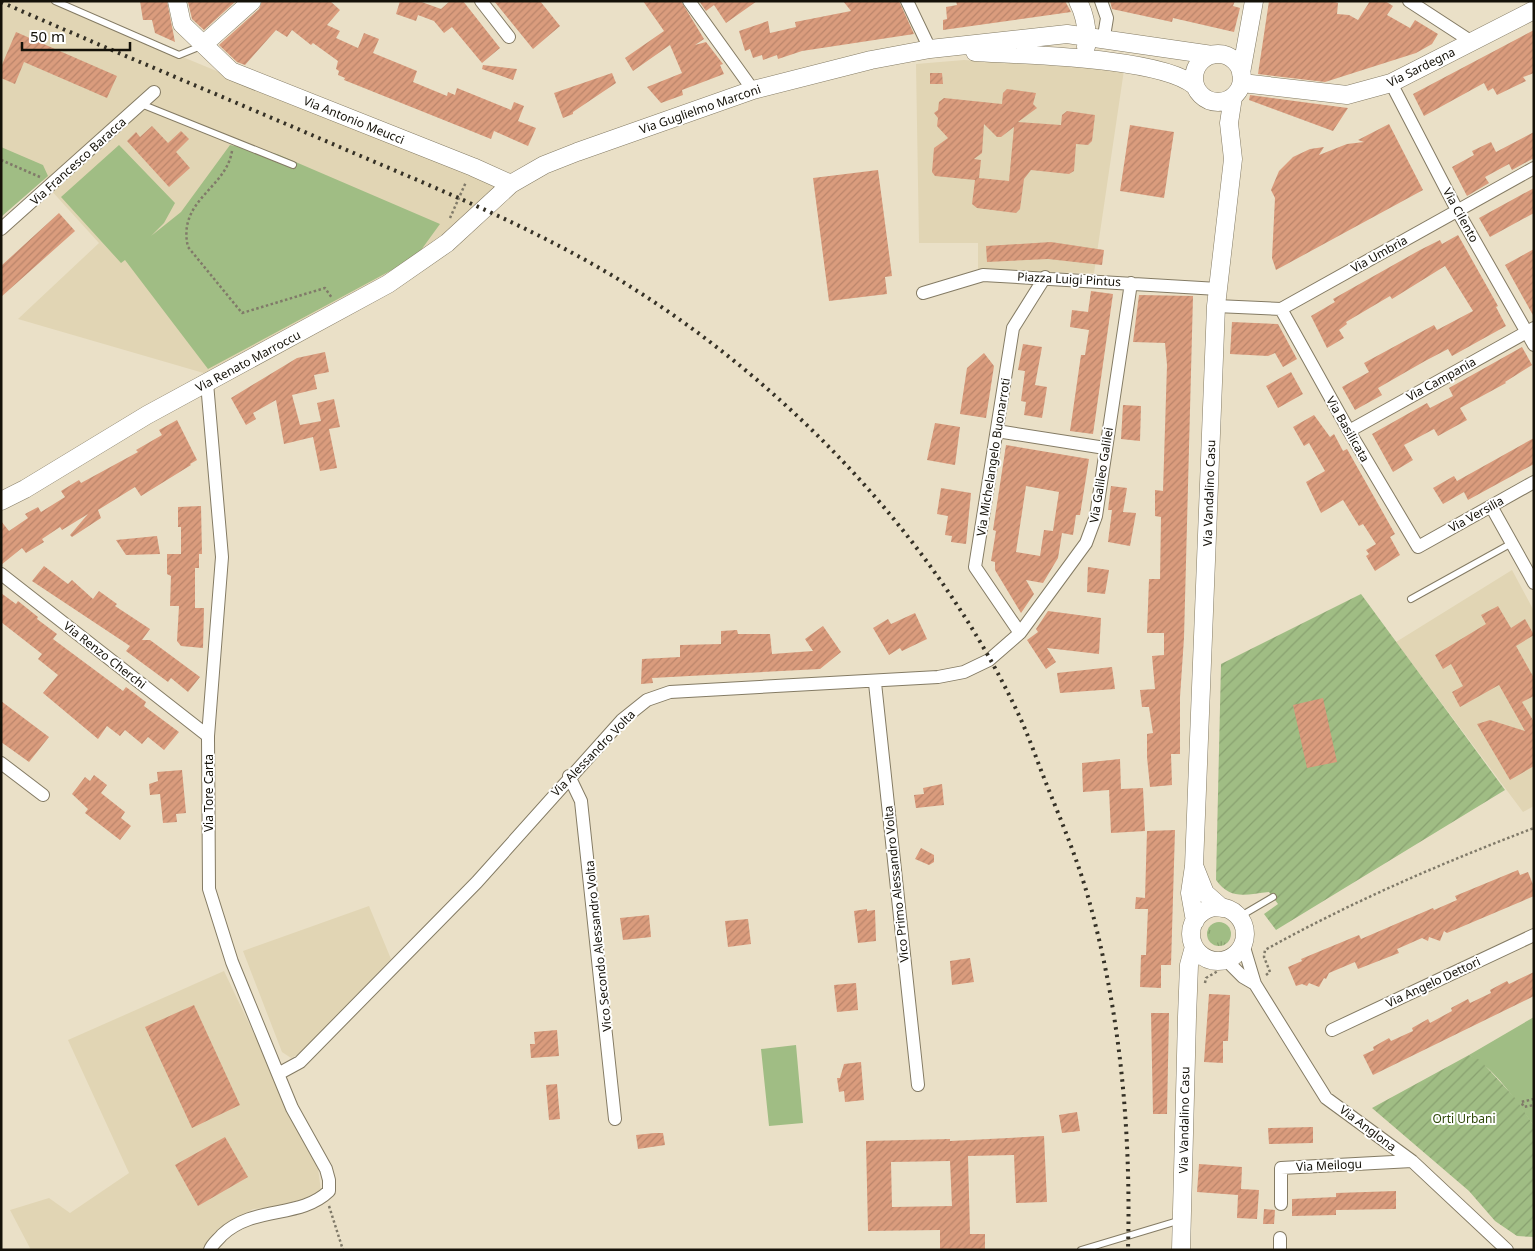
<svg xmlns="http://www.w3.org/2000/svg" width="1535" height="1251" viewBox="0 0 1535 1251" font-family="'Noto Sans',sans-serif">
	<style>
		.built { fill: #e1d5b4 }
		.grass { fill: url(#grass-tufts) }
		.park { fill: #a0bd84 }
		.garden { fill: url(#garden-furrows) }
		.building { fill: url(#building-hatch); fill-rule: evenodd }
		.lines { fill: none; stroke-linecap: round; stroke-linejoin: round }
		.lane-casing { stroke: #847b64; stroke-width: 8 }
		.street-casing { stroke: #847b64; stroke-width: 14 }
		.secondary-casing { stroke: #847b64; stroke-width: 19 }
		.path { stroke: #807a69; stroke-width: 2.5; stroke-dasharray: 2.5 2.5; stroke-linecap: butt }
		.lane { stroke: #fff; stroke-width: 6 }
		.street { stroke: #fff; stroke-width: 12 }
		.secondary { stroke: #fff; stroke-width: 18 }
		.rail { stroke: #353126; stroke-width: 4; stroke-dasharray: 2.5 5; stroke-linecap: butt }
		.labels { text-anchor: middle; dominant-baseline: central; stroke-width: 4; stroke-linejoin: round; paint-order: stroke }
		.street-label { font-size: 12px; fill: #141108; stroke: #fff }
		.park-label { font-size: 12px; fill: #2e4809; stroke: #fff }
	</style>
	<defs>
		<pattern id="grass-tufts" width="24" height="20" patternUnits="userSpaceOnUse" patternTransform="scale(1.25)"><rect width="24" height="20" fill="#a0bd84"/><path d="M3 7l-1-3M5 7V3M7 7l1-3M15 17l-1-3M17 17v-4M19 17l1-3" fill="none" stroke="#89a170"/></pattern>
		<pattern id="garden-furrows" width="10" height="10" patternUnits="userSpaceOnUse" patternTransform="scale(1.25)"><rect width="10" height="10" fill="#a0bd84"/><path d="M-1 1l2-2M0 10L10 0M9 11l2-2" fill="none" stroke="#89a170"/></pattern>
		<pattern id="building-hatch" width="6" height="6" patternUnits="userSpaceOnUse" patternTransform="scale(1.25)"><rect width="6" height="6" fill="#da9c7d"/><path d="M-1 1l2-2M0 6l6-6M5 7l2-2" fill="none" stroke="#ba856b"/></pattern>
	</defs>
	<rect width="100%" height="100%" fill="#eae0c7"/>
	<path class="built" d="M1,1H47L498,187L470,213L404,265L207,374L18,319L99,243L39,177L1,211Z
		M964,60L1124,70L1094,273L978,271V243H919L916,64Z
		M1512,570L1534,611V806L1523,812L1396,642Z
		M369,906L391,959L300,1054L291,1058L282,1052L243,951Z
		M224,971L318,1168L321,1191L307,1203L253,1209L218,1230L203,1250H31L10,1210L49,1198L70,1213L129,1173L68,1040Z"/>
	<path class="grass" d="M1207 934a12 12 0 1 1 24 0a12 12 0 1 1-24 0Z"/>
	<path class="park" d="M119,145L175,203L164,223L151,236L181,212L230,145L277,154L440,224L416,257L208,369L125,260L121,263L61,197Z
		M1,147L43,165L48,176L1,217Z
		M1534,1017V1126C1516,1101 1496,1069 1469,1055Z
		M796,1045L803,1123L769,1126L761,1049Z"/>
	<path class="garden" d="M1361,594L1505,790L1276,930L1264,914L1278,904L1269,892C1247,894 1231,901 1216,880L1221,664Z
		M1469,1055L1480,1060L1515,1098L1534,1126V1237L1517,1236L1495,1221L1469,1191L1372,1108Z"/>
	<path class="building" d="M140,1H167L175,42L155,33L152,20H143Z
		M190,1H236L204,30L192,19L188,2Z
		M262,1H330L340,10L327,25L340,31L336,38L358,48L364,33L379,39L373,53L417,71L413,82L447,96L448,92L455,95L457,88L511,110L514,102L524,106L518,121L536,128L528,146L494,131L491,139L344,80L345,78L338,75L339,71L336,69L338,61L313,43L311,45L292,30L287,37L276,30L245,65L237,62L219,45L259,9Z
		M400,1H419L441,9L450,1H463L500,48L482,63L452,27L444,33L434,21L418,15L416,21L396,14Z
		M494,1H540L560,26L533,49Z
		M643,1H681L704,39L695,45L706,42L723,64L720,65L724,74L682,90L683,95L661,103L647,87L682,73L670,45L633,71L625,58L664,31Z
		M699,1H757L726,23L714,5L706,11Z
		M843,1H899L914,34L802,51L778,59L777,55L763,60L762,55L753,58L750,49L745,51L739,31L768,21L770,33L796,27L795,22L851,11Z
		M956,1H1065L1071,12L943,30V20L947,19L946,7L957,5Z
		M1110,1H1235L1233,6L1240,8L1234,32L1173,18L1172,22L1112,9Z
		M1269,1H1332L1338,3L1337,14L1349,15L1358,20L1370,1H1385L1393,6L1387,15L1410,28L1415,20L1438,34L1432,44L1416,53L1325,82L1258,74Z
		M1534,30V73L1523,77L1526,81L1497,95L1493,88L1488,91L1484,83L1424,116L1413,94Z
		M16,32L117,76L107,98L24,62L15,84L1,78V67Z
		M483,65L517,69L513,80L482,69Z
		M612,73L616,83L573,112V114L563,118L554,93Z
		M930,73H942L943,84H930Z
		M1007,89L1036,93L1033,104L1037,108L1018,122L1061,125L1062,115L1067,111L1095,115L1092,141L1088,145L1076,144L1074,171L1069,174L1031,170L1024,179L1020,209L1016,213L977,208L972,204L975,180L935,176L932,172L934,148L948,138L937,126L938,118L934,113L938,110L939,102L944,98L1002,104L1003,93ZM984,124L997,137H1001L1014,127L1009,181L979,178L981,160L974,159L982,153Z
		M1250,95L1325,105L1348,108L1333,131L1249,100Z
		M1389,124L1423,190L1276,270L1272,258L1275,198L1271,190L1279,171L1293,157L1310,149L1324,147L1319,155L1347,144L1364,142L1358,140Z
		M1130,125L1174,132L1164,198L1120,191Z
		M152,126L168,143L181,131L189,139L176,152L190,168L169,187L127,141L136,132L140,137Z
		M1534,132V158L1512,170L1509,164L1485,177L1489,183L1467,196L1452,167L1474,155L1472,151L1491,142L1496,152Z
		M878,170L892,276L885,277L887,294L829,301L813,178Z
		M1534,188V213L1490,237L1479,218Z
		M59,213L75,231L1,297V266Z
		M1458,235L1498,306L1496,307L1506,326L1452,356L1448,349L1425,361L1378,388L1382,395L1355,410L1342,387L1369,372L1364,363L1434,325L1437,330L1473,311L1445,266L1392,299L1390,296L1346,322L1347,324L1339,330L1344,338L1327,348L1311,316L1335,302L1333,299L1420,250L1440,240L1442,244Z
		M1051,242L1104,250L1102,265L1048,259L987,262L986,246Z
		M1534,249V317L1505,265Z
		M1091,291L1113,294L1093,434L1070,431L1081,355H1085L1089,330L1070,327L1072,310L1088,312Z
		M1139,295L1193,296L1184,638L1180,697V754H1171L1172,785L1150,787L1147,757V734L1153,733L1149,707H1142L1140,690L1155,689L1152,656L1164,655V633H1147L1149,579H1160L1161,517L1155,516V490L1163,491L1167,365L1165,343L1133,342Z
		M1232,322L1278,324L1297,359L1283,367L1275,353L1268,356L1230,354Z
		M1023,344L1042,347L1035,385L1047,387L1042,418L1024,415L1026,402L1021,401L1025,371L1018,370Z
		M1522,347L1532,365L1505,382L1506,383L1460,408L1467,420L1438,436L1434,429L1404,445L1413,460L1393,472L1372,434L1427,403L1430,408L1453,396L1449,388Z
		M325,352L329,372L314,375L317,389L292,395L300,425L321,421L317,403L334,399L340,427L329,429L337,468L320,471L313,437L284,444L276,400L253,413L256,419L246,425L231,398L297,358Z
		M984,353L994,366L986,418L960,414L967,368Z
		M1291,372L1303,394L1278,408L1266,386Z
		M1123,405L1141,406L1140,441L1121,439Z
		M1314,415L1330,437L1334,434L1343,451L1347,449L1395,534L1390,537L1400,555L1375,571L1366,556L1369,554L1366,550L1376,544L1363,524L1359,526L1343,500L1321,513L1306,482L1325,471L1309,443L1304,446L1293,427Z
		M177,420L197,460L190,464L191,465L141,496L135,487L98,510L101,518L72,537L70,535L88,514L62,530L60,527L42,539L44,542L26,553L22,548L1,565V521L9,531L28,518L25,514L38,507L41,512L65,497L61,491L79,480L81,483L138,452L136,450L162,435L159,430Z
		M935,423L960,427L955,465L927,460Z
		M1534,438V464L1468,500L1464,492L1443,504L1433,488L1454,476L1457,481Z
		M1006,445L1089,459L1080,515H1076L1073,535L1062,533L1058,558L1043,583L1026,580L1034,594L1021,613L995,570V562L991,561L996,531L993,530ZM1026,486L1059,492L1053,531L1044,530L1040,556L1016,552Z
		M1111,486L1127,488L1123,512L1136,513L1130,546L1108,542L1112,510H1108Z
		M941,488L971,493L966,544L951,542L952,536L945,535L948,516L937,514Z
		M201,506L202,554H199V568H195V608H204L203,648L181,646L177,641L179,606H170L171,576L167,574V554H181V527H178V507Z
		M157,536L160,554L126,555L116,540Z
		M44,566L68,584L72,580L93,599L99,591L117,604L115,606L150,629L142,640H150L200,677L188,692L171,678L168,682L126,651L130,646L32,581Z
		M1088,567L1109,570L1105,594L1087,592Z
		M1,593L16,604L18,601L38,617L37,619L57,634L53,639L123,691L126,687L146,702L144,706L179,732L164,750L148,737L142,744L125,730L120,736L107,726L98,739L43,693L58,675L38,659L42,654L1,622Z
		M1498,606L1511,628L1525,619L1534,635L1516,646L1534,678V696L1522,702L1534,722V766L1510,780L1477,724L1490,720L1525,731L1499,685L1460,707L1452,692L1463,686L1451,664L1443,669L1435,655L1486,624L1481,615Z
		M1048,611L1101,618L1099,654L1047,648L1056,662L1046,669L1027,640L1038,632L1036,629Z
		M915,613L927,639L902,651L900,648L889,655L873,628L888,619L891,624Z
		M823,626L841,652L820,669L652,678L653,683L641,684L642,659L680,657V645L721,644V631L737,630L738,634H770L772,654L813,651L805,639Z
		M1112,667L1115,689L1060,693L1057,673Z
		M1323,698L1337,762L1307,768L1293,705Z
		M1,701L49,737L29,762L1,742Z
		M1120,759L1121,789L1143,788L1145,831L1111,833L1109,790L1083,792L1082,763Z
		M182,770L186,813L176,814L177,822L163,823L160,794L150,795L149,784L158,781L157,772Z
		M94,775L107,785L101,793L125,812L121,818L131,826L120,840L85,813L88,809L72,794L85,777L90,781Z
		M942,784L944,805L916,808L914,795L924,794L923,788Z
		M1175,830L1171,965H1161V988L1140,987L1141,955H1146L1148,909H1135L1136,897L1145,898L1147,831Z
		M921,848L934,855V862L929,865L915,859Z
		M1518,870L1520,875L1528,872L1534,887V896L1447,933L1444,931L1440,941L1429,937L1428,941L1422,938L1397,949L1399,953L1358,969L1355,962L1329,973L1326,979L1324,978L1319,987L1309,983L1307,986L1302,984L1296,986L1288,967L1302,961L1301,959L1359,935L1361,939L1433,908L1434,910L1457,900L1455,896Z
		M867,909V911L875,910L876,941L858,943L854,911Z
		M649,915L651,937L623,940L620,918Z
		M748,919L751,944L728,947L725,921Z
		M970,958L974,982L952,985L950,961Z
		M1534,972V996L1373,1075L1363,1055L1374,1050L1373,1047L1389,1038L1391,1041L1413,1031L1412,1028L1428,1019L1430,1023L1452,1011L1451,1008L1468,999L1470,1003L1491,993L1490,990L1507,981L1509,984Z
		M856,983L858,1010L837,1012L834,985Z
		M1209,994L1230,995L1228,1041H1223V1063L1204,1062Z
		M194,1005L240,1105L192,1128L145,1027Z
		M1151,1013H1169L1167,1114H1153Z
		M557,1030L559,1056L531,1058L530,1044H535L534,1032Z
		M861,1062L864,1100L845,1102L844,1091L839,1092L837,1078H840L844,1064Z
		M557,1084L560,1119L549,1120L546,1085Z
		M1077,1112L1080,1131L1062,1133L1059,1115Z
		M1313,1127V1143L1269,1144L1268,1128Z
		M655,1133H663L665,1145L638,1149L636,1135Z
		M1044,1136L1047,1202L1016,1203L1014,1155L968,1156L970,1234H985V1250H940V1230L868,1231L866,1141L950,1139V1141ZM950,1161L952,1206L892,1207L891,1162Z
		M225,1137L248,1177L198,1206L175,1165Z
		M1199,1164L1242,1167L1241,1189L1259,1190L1257,1219L1237,1218L1238,1195L1197,1192Z
		M1396,1191V1209L1336,1210V1215L1292,1216V1199L1336,1197V1193Z
		M1264,1209L1275,1210L1274,1224H1263Z"/>
	<g class="lines">
		<g class="lane-casing">
			<path id="lane" d="M55,1L179,55L201,46
				M141,104L293,165
				M1411,599L1512,543
				M1239,917L1273,897
				M1081,1250L1181,1220"/>
		</g>
		<g class="street-casing">
			<path id="street" d="M481,1L509,37
				M689,1L753,90
				M907,1L930,49
				M1101,1L1107,18L1105,30
				M1409,1L1472,42
				M1391,83L1457,210L1534,345
				M1,229L154,92
				M923,293L983,275L1218,289
				M1216,306L1281,309L1534,168
				M1281,309L1349,431L1418,547L1534,482
				M207,383L222,557L208,736L209,889L232,962L278,1074L292,1108L326,1169L329,1180V1191C300,1219 254,1205 222,1235C218,1240 212,1244 210,1250
				M997,431L1105,448
				M1349,431L1534,328
				M1491,506L1534,583
				M1,574L208,736
				M1020,633L975,567L1013,328L1045,277
				M875,683L918,1085
				M1,763L43,795
				M569,776L581,801L615,1119
				M1243,944L1255,984L1326,1098L1412,1161L1507,1250
				M1226,960L1243,977L1255,984
				M1332,1030L1534,935
				M278,1074L300,1062L477,882L622,720L647,700L670,692L938,677L964,672L989,660L1020,633L1086,543L1096,516L1131,283
				M1281,1204V1168L1412,1161
				M1280,1250V1238"/>
		</g>
		<g class="secondary-casing">
			<path id="secondary" d="M177,1L182,24L231,71L473,167L511,184
				M1078,1C1085,15 1088,31 1086,47
				M204,44L252,1
				M975,52C1023,55 1161,57 1195,86
				M1194 78a24 24 0 1 1 48 0a24 24 0 1 1-48 0Z
				M1241,73L1254,1
				M1242,83L1347,95L1391,83L1534,10
				M1,501L25,489L147,415L388,284L447,243L511,184L544,165L577,152L753,90L871,60L930,49L1067,34L1212,55
				M1195,868L1205,893L1222,908
				M1191 934a27 27 0 1 1 54 0a27 27 0 1 1-54 0Z
				M1195,921L1190,893L1194,866L1216,306L1233,159L1229,123L1233,97
				M1181,1250L1187,1017L1189,965L1194,947"/>
		</g>
		<path class="path" d="M232,151C226,189 177,200 188,247L242,313L325,288L332,298
			M1,160L40,177
			M450,218L466,182
			M1266,975L1270,972L1264,957L1265,950C1351,902 1442,863 1534,828
			M1205,983L1206,978L1218,971
			M1534,1099L1521,1102L1524,1107L1534,1105
			M329,1206L343,1250"/>
		<use href="#lane" class="lane"/>
		<use href="#street" class="street"/>
		<use href="#secondary" class="secondary"/>
		<path class="rail" d="M1,2C119,54 238,103 356,154C443,191 531,227 613,276C778,375 931,532 1015,707C1027,731 1036,758 1046,783C1062,823 1079,863 1090,904C1121,1017 1131,1133 1128,1250"/>
	</g>
	<g class="labels">
		<g class="street-label">
			<text transform="translate(1421 67) rotate(-26)">Via Sardegna</text>
			<text transform="translate(700 109) rotate(-19)">Via Guglielmo Marconi</text>
			<text transform="translate(354 120) rotate(22)">Via Antonio Meucci</text>
			<text transform="translate(78 161) rotate(-42)">Via Francesco Baracca</text>
			<text transform="translate(1461 215) rotate(61)">Via Cilento</text>
			<text transform="translate(1379 254) rotate(-29)">Via Umbria</text>
			<text transform="translate(1069 279) rotate(3)">Piazza Luigi Pintus</text>
			<text transform="translate(248 361) rotate(-28)">Via Renato Marroccu</text>
			<text transform="translate(1441 379) rotate(-29)">Via Campania</text>
			<text transform="translate(1348 429) rotate(60)">Via Basilicata</text>
			<text transform="translate(993 457) rotate(-81)">Via Michelangelo Buonarroti</text>
			<text transform="translate(1101 475) rotate(-81)">Via Galileo Galilei</text>
			<text transform="translate(1209 493) rotate(-88)">Via Vandalino Casu</text>
			<text transform="translate(1476 514) rotate(-29)">Via Versilia</text>
			<text transform="translate(105 655) rotate(38)">Via Renzo Cherchi</text>
			<text transform="translate(593 753) rotate(-46)">Via Alessandro Volta</text>
			<text transform="translate(208 793) rotate(-90)">Via Tore Carta</text>
			<text transform="translate(896 884) rotate(-96)">Vico Primo Alessandro Volta</text>
			<text transform="translate(598 946) rotate(-96)">Vico Secondo Alessandro Volta</text>
			<text transform="translate(1433 982) rotate(-25)">Via Angelo Dettori</text>
			<text transform="translate(1184 1120) rotate(-89)">Via Vandalino Casu</text>
			<text transform="translate(1368 1128) rotate(37)">Via Anglona</text>
			<text transform="translate(1329 1165) rotate(-3)">Via Meilogu</text>
		</g>
		<g class="park-label">
			<text x="1464" y="1118">Orti Urbani</text>
		</g>
	</g>
	<rect width="1535" height="1251" fill="none" stroke="#141108" stroke-width="5"/>
	<path d="M22 42v8h108v-8" fill="none" stroke="#141108" stroke-width="2.5"/>
	<text x="30" y="42" font-size="15" fill="#141108" stroke="#ffffff" stroke-width="4" paint-order="stroke">50 m</text>
</svg>
